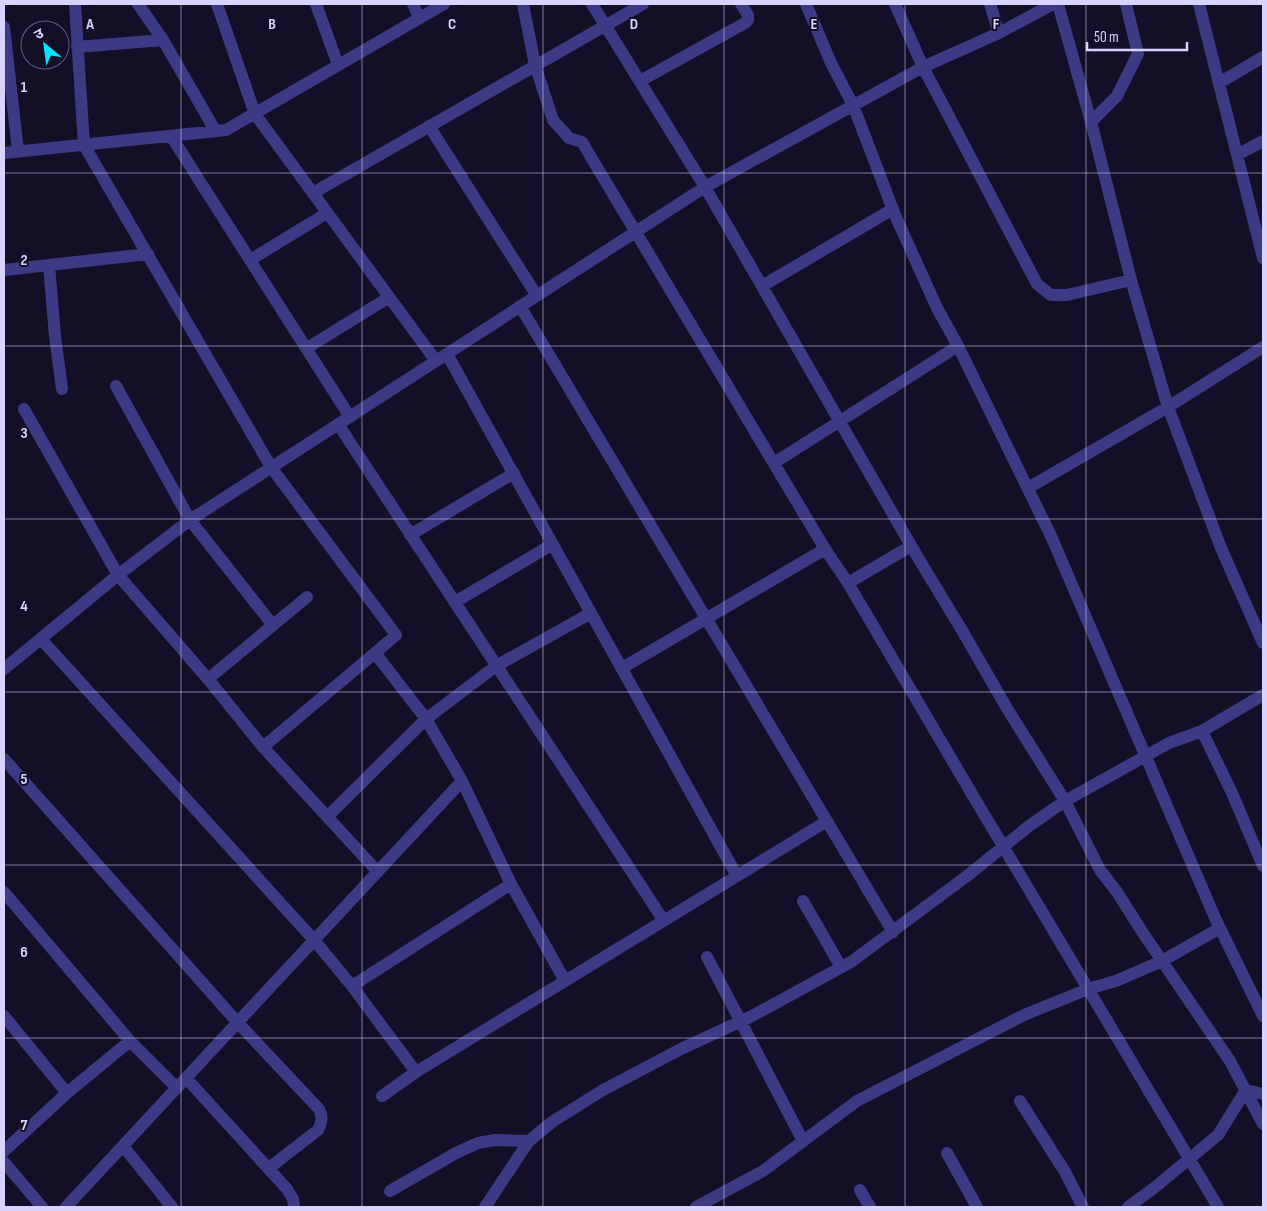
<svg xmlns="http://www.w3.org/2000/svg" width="1267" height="1211" viewBox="0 0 1267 1211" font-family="'Sofia Sans Condensed','Noto Sans Devanagari',sans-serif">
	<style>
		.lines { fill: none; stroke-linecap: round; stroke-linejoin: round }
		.minor { stroke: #3d3a85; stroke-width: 12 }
		.grid { fill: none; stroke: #d9d4ff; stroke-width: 1; stroke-opacity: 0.55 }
		.grid-label { font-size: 16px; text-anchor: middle; font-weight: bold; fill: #d9d4ff; stroke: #130f26; stroke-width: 4; stroke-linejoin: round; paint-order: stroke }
	</style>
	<rect width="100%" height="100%" fill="#130f26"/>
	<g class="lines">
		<path class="minor" d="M75,4L84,145L271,467L396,635L375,653L426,719L462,781L511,884L565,981
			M138,4L163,40L215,130
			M217,4L255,114L436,361
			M316,4L338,65
			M413,4L419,18
			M523,4L535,65L553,120L569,138L582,142L825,549L848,583L969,789L1218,1207
			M592,4L705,187L917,556L963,632L1008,710L1065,801L1100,870L1117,892L1143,933L1230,1061L1263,1124
			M806,4L831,63L853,105L895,215L937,308L958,346L1051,536L1216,920L1263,1016
			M895,4L923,67L1037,284L1051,295H1067L1131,280
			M990,4L999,33
			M1058,4L1091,122L1131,280L1168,407L1221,548L1263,643
			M1199,4L1263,258
			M4,27L18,151
			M77,47L163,40
			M640,81L745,23L748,20V15L741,4
			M1219,83L1263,57
			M1091,122L1117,96L1138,54L1126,4
			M429,126L537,296
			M171,136L350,417
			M4,153L226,130L444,4
			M1237,155L1263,141
			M313,193L643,4
			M250,260L327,213
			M49,265L55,336L62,389
			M4,270L148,254
			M762,286L893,209
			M520,306L893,932
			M307,348L388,298
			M447,354L737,876
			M116,386L190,520L272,624
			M24,409L118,575L208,679L263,747L378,872
			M338,424L664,921
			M774,463L958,346
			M1028,488L1168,407L1263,347
			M410,535L514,473
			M848,583L911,546
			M455,602L553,544
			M41,639L314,940L352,986L416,1072
			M622,668L825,549
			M4,669L118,575L190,520L705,187L923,67L999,33L1053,4
			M208,679L307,597
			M1202,731L1232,793L1263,866
			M263,747L375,653
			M4,759L238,1023L319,1109C323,1117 322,1122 318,1130L269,1168
			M328,816L426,719L496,666L591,613
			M4,892L130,1041L177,1088
			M803,901L841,967
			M707,957L803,1141
			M352,986L511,884
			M4,1016L67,1093
			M186,1078L287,1189L293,1199L294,1207
			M382,1096L416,1072L827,821
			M1020,1101L1065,1172L1083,1207
			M123,1146L172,1207
			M4,1151L67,1093L130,1041
			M947,1153L977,1207
			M4,1162L42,1207
			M860,1190L870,1207
			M390,1191L456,1153L478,1143L495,1140L529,1141
			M66,1207L462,781
			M485,1207L529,1141L552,1122L603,1090L681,1049L752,1016L851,962L967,876L1029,826L1065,801L1169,743L1202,731L1263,695
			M696,1207L763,1171L857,1101L1024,1015L1088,989L1116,981L1162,961L1220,928
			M1128,1207L1154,1188L1218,1135L1246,1090L1263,1094"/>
	</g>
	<path class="grid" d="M181,4V1207M362,4V1207M543,4V1207M724,4V1207M905,4V1207M1086,4V1207M4,173H1263M4,346H1263M4,519H1263M4,692H1263M4,865H1263M4,1038H1263"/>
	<g class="grid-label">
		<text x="90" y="29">A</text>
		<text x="272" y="29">B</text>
		<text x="452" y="29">C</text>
		<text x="634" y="29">D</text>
		<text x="814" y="29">E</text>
		<text x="996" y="29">F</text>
		<text x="24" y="92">1</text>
		<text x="24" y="265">2</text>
		<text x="24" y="438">3</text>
		<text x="24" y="611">4</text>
		<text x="24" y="784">5</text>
		<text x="24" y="957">6</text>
		<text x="24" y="1130">7</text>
	</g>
	<rect width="1267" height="1211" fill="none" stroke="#d9d4ff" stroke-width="10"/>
	<g transform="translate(45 45) rotate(331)"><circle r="24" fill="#130f26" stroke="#625e7d"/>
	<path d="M0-4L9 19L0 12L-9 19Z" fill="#00e5ff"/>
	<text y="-8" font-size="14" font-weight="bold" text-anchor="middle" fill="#d9d4ff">उ</text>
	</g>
	<path d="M1087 42v8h100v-8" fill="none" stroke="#d9d4ff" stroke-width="2.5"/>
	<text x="1094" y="42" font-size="15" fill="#d9d4ff" stroke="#130f26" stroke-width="4" paint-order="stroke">50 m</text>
</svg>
